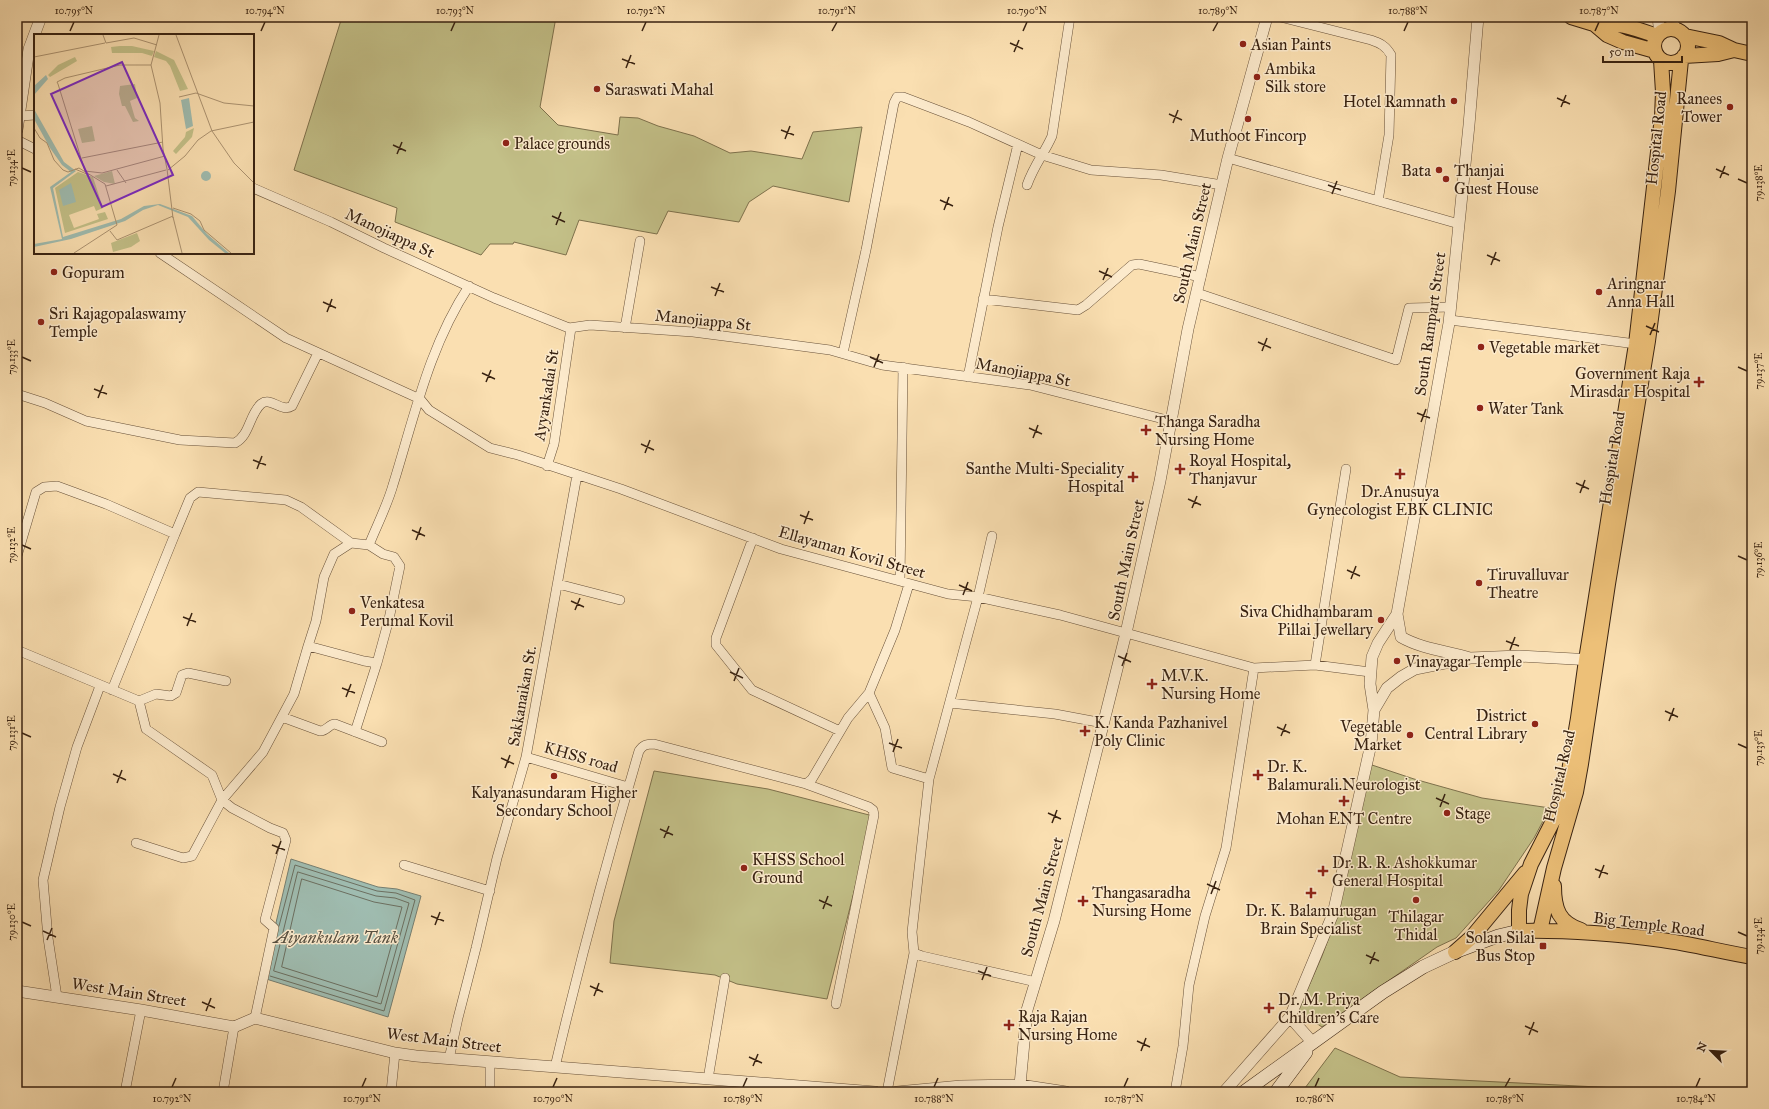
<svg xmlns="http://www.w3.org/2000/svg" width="1769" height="1109" viewBox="0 0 1769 1109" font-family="'IM FELL Great Primer',serif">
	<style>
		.green { fill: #c3c088; stroke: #7e714c }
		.water { fill: #9fbcb0; stroke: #767e70 }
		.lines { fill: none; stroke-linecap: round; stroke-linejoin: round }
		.shore { stroke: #6c6f60; stroke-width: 1 }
		.minor-casing { stroke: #685139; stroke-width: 10 }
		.tertiary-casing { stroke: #685139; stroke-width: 12 }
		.secondary-casing { stroke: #382211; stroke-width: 14 }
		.primary-casing { stroke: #382211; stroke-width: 16 }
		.minor { stroke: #fceacc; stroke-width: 9 }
		.tertiary { stroke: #fceacc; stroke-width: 11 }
		.secondary { stroke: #fceacc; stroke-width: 13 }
		.primary { stroke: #edc078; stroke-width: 14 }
		.ticks { fill: none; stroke: #382211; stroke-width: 1.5 }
		.poi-dot { fill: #8f2418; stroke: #fceacc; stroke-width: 1.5 }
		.labels { text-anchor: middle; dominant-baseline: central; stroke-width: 3; stroke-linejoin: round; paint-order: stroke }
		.poi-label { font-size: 16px; fill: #382211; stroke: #fceacc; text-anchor: start }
		.street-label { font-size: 16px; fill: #382211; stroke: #fceacc }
		.water-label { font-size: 17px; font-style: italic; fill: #575041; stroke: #fceacc }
		.inset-road { fill: none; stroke: #ac9371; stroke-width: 1 }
		.view { fill: #7b2cbf; fill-opacity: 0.15; stroke: #7b2cbf; stroke-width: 2 }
		.inset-edge { fill: none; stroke: #382211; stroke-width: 2 }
		.neatline { fill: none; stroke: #382211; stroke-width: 1.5 }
		.ticks-label { font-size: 10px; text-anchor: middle; fill: #382211 }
	</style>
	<rect width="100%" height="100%" fill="#fadfb1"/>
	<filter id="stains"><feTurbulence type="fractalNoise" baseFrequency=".005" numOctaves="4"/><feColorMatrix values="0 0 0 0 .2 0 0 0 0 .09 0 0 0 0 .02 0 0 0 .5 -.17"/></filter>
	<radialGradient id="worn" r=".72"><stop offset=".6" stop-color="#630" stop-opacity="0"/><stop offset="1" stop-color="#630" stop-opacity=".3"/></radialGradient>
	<path class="green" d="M342,17H556L540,107L558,125L618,135L620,117L638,118L658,126L694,136L730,153L751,151L802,159L813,132L862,127L849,202L773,186L749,202L739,222L668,211L657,234L579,220L566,255L514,242L513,244H490L481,255L395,222L397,208L294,170Z
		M1369,764L1414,779L1482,798L1550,808L1534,838L1499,890L1456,938L1437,947L1322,1027L1298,1011L1322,956L1339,910Z
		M654,771L768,789L873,816L827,999L737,984L715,975L610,963L614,921Z
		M1335,1048L1400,1077L1697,1092H1302Z"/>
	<path class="water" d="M291,859L378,887L397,889L421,896L388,1017L263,978Z"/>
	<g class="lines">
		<path class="shore" d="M298,872L376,896L395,898L409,903L381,1004L274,971Z
			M302,879L374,902L402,907L377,997L282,967Z
			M270,976L384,1011L415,900L396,893L377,891L295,865L279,926"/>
		<g class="minor-casing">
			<path id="minor" d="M1280,17L1371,40C1380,43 1386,46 1391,55L1389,135L1378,201
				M20,116L35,115
				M17,140L35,149
				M1228,158L1459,224
				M1027,185C1034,165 1044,154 1052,136L1070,17
				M253,188L331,222L384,248L494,298L569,328L590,325L693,332L830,350L882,365L1030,385L1171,421
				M160,253L286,338L420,399L429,410L490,448L518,455L621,489L781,549L948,594L978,597L1060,615L1254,668L1226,848L1205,916L1189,985L1183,1046L1175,1092
				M1197,293L1396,360L1409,308L1451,307
				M983,299L1078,310L1086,305L1132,265L1139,264L1201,277
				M1450,320L1636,344
				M625,328L640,241
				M843,353L866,250L894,103L897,97H903L969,122L1042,155L1091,170L1161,175L1222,185
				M968,377L998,227L1018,144
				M17,394L45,403L86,421L180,440L235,443C250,435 249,415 261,404C271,396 281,413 292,406L318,353
				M547,466L554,444L571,328
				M175,534L190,498L198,492L286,500L301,507L351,543
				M753,538L716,638V645L752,690L840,731
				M17,556L36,492L44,487L57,486L106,504L175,534L112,690
				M900,581L903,367
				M558,584L620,600
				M308,646L316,621L324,577L334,554L351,543L369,545
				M17,650L139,701L146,729L212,775L222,800L232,808L270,828L283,833L286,840L265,920L274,928L255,1018
				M1315,665L1346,469
				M1254,668L1315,665L1370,672
				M869,693L885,728L892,768L929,779
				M139,701L156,694L171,696L176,693L182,675L188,673L226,681
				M950,703L1055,714L1103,723
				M282,717L320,731C327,731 329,724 335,724L382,742
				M355,732L377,663
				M526,757L628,787
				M806,784L869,807L873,810L874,815L836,1004
				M136,843L183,858L192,856L222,800L263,752L294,694L308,646L364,661L377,663L389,619L400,566L394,557L383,554L369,545C377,525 387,506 393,485C414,418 429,346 469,286
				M404,865L490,891
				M914,953L922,956L1036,982
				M57,997L48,938L43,880L60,807L77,747L100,686
				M449,1059L458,1018L476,948L497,858L526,757L577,475
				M555,1067C580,961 608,856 639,751C643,745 646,744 654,744L806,784L812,779L848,718L869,693L895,630L909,584
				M708,1079L725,978
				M125,1092L141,1010
				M223,1092L234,1027
				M391,1092L395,1053
				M490,1092V1062
				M887,1092L914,953L912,932L929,779L978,597L992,536"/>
		</g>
		<g class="tertiary-casing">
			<path id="tertiary" d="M1658,17L1660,34
				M1670,17L1676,30
				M17,130L29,49L41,17
				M1397,614L1401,637C1422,649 1447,651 1470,658
				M1374,710L1387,688L1401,677L1415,669L1470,658L1519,656L1593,660
				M17,991L141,1010L234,1027L255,1018L395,1053L416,1056L875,1092
				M1290,1017L1313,1043
				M1020,1085L1027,1010L1054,921L1126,633L1160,481L1188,329L1228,158L1267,17
				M897,1092L961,1086L1020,1085L1066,1092
				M1224,1092L1290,1017L1333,914L1371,744L1374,710L1370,684L1372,657L1378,643L1397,614L1449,323L1469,125L1478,17"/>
		</g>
		<g class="secondary-casing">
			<path id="secondary" d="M1244,1092L1383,992L1423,967L1455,952L1498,936L1519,931
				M1276,1092L1306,1052"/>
		</g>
		<g class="primary-casing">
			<path id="primary" d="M1571,17L1594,24L1607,35L1623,42L1655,51
				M1594,24C1619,22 1634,28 1657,36
				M1654 46a17 17 0 1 1 34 0a17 17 0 1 1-34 0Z
				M1685,36L1719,43L1734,50L1752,54
				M1684,56L1718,54L1734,50
				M1661,60L1663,92L1662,117L1636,344L1586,660L1578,718L1568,777L1560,805L1554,819L1531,864L1521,894L1519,910V931C1566,930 1615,934 1662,940C1692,944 1722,952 1752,957
				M1554,886C1554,909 1559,923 1581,930
				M1540,931L1554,868L1576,792L1581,764L1608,584L1648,341L1668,191L1681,60
				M1455,952L1472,937L1525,873"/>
		</g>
		<use href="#minor" class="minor"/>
		<use href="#tertiary" class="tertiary"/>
		<use href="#secondary" class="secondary"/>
		<use href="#primary" class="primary"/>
	</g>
	<path class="ticks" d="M70,31L74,22M261,31L265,22M451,31L455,22M642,31L646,22M832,31L837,22M1023,31L1027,22M1213,31L1218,22M1404,31L1408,22M1595,31L1599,22M1010,43L1023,49M1014,52L1019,40M622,59L635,64M626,68L631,55M1557,98L1570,104M1561,107L1566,95M1169,114L1182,120M1173,123L1178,110M781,130L794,135M785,139L790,126M393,145L406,151M397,154L402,142M22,168L31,172M1716,169L1729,175M1720,178L1725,166M1738,179L1747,183M1328,185L1341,190M1332,194L1337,181M940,200L953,206M944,210L949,197M552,216L565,222M556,225L561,212M1487,255L1500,261M1491,265L1496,252M1099,271L1112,277M1103,280L1108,268M711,287L724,292M715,296L720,283M323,302L336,308M327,312L332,299M1646,326L1659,332M1650,335L1655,323M1258,342L1271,348M1262,351L1267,338M22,357L31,361M870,357L883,363M874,367L879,354M1738,367L1747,371M482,373L495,379M486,382L491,370M94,389L107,394M98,398L103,385M1417,413L1430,418M1421,422L1426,409M1029,428L1042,434M1033,438L1038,425M641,444L654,450M645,453L650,440M253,460L266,465M257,469L262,456M1576,483L1589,489M1580,493L1585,480M1188,499L1201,505M1192,508L1197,496M800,515L813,520M804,524L809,511M412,530L425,536M416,540L421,527M22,545L31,549M1738,556L1747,560M1347,570L1360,576M1351,579L1356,566M959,585L972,591M963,595L968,582M571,601L584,607M575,610L580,598M183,617L196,622M187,626L192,613M1506,641L1519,646M1510,650L1515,637M1118,656L1131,662M1122,666L1127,653M730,672L743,678M734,681L739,668M342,688L355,693M346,697L351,684M1665,711L1678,717M1669,721L1674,708M1277,727L1290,733M22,733L31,737M1281,736L1286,724M889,743L902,748M1738,744L1747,748M893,752L898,739M501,758L514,764M505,768L510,755M113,774L126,780M117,783L122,770M1436,798L1449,804M1440,807L1445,794M1048,813L1061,819M1052,823L1057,810M660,829L673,835M664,838L669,826M272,845L285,850M276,854L281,841M1595,869L1608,874M1599,878L1604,865M1207,884L1220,890M1211,894L1216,881M819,900L832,906M823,909L828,896M431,916L444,921M22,922L31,926M435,925L440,912M43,931L56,937M1738,932L1747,936M47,940L52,928M1366,955L1379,961M1370,964L1375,952M978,971L991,976M982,980L987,967M590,986L603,992M594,996L599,983M202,1002L215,1008M206,1011L211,998M1525,1026L1538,1032M1529,1035L1534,1022M1137,1041L1150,1047M1141,1051L1146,1038M749,1057L762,1063M753,1066L758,1054M172,1087L176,1078M362,1087L366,1078M553,1087L557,1078M743,1087L747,1078M934,1087L938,1078M1124,1087L1128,1078M1315,1087L1319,1078M1505,1087L1510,1078M1696,1087L1700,1078"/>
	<g class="poi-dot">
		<circle cx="1243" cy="44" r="4"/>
		<circle cx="1257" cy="77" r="4"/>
		<circle cx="597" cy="89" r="4"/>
		<circle cx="1454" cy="101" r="4"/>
		<circle cx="1730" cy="107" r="4"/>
		<circle cx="1248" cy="119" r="4"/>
		<circle cx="506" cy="143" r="4"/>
		<circle cx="1439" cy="170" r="4"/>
		<circle cx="1446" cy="179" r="4"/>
		<circle cx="54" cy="272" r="4"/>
		<circle cx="1599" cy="292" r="4"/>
		<circle cx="41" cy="322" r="4"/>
		<circle cx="1481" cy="347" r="4"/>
		<path d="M1697 376h4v4h4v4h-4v4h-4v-4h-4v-4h4z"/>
		<circle cx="1480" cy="408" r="4"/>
		<path d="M1144 424h4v4h4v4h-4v4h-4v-4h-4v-4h4z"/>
		<path d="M1178 463h4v4h4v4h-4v4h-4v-4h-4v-4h4z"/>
		<path d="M1398 468h4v4h4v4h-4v4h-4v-4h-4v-4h4z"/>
		<path d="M1131 471h4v4h4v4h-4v4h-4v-4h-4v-4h4z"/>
		<circle cx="1479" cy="583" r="4"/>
		<circle cx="352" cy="611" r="4"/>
		<circle cx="1381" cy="620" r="4"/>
		<circle cx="1397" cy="661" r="4"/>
		<path d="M1150 678h4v4h4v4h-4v4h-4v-4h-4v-4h4z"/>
		<circle cx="1535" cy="724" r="4"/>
		<path d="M1083 725h4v4h4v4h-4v4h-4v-4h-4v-4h4z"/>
		<circle cx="1410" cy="735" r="4"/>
		<path d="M1256 769h4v4h4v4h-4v4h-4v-4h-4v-4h4z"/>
		<circle cx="554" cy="776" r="4"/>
		<path d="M1342 795h4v4h4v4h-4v4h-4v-4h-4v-4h4z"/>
		<circle cx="1447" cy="813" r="4"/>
		<circle cx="744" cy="868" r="4"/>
		<path d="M1321 865h4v4h4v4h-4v4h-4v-4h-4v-4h4z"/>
		<path d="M1309 887h4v4h4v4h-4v4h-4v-4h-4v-4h4z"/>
		<circle cx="1416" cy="900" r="4"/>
		<path d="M1081 895h4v4h4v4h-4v4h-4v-4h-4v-4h4z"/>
		<rect x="1539" y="942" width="8" height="8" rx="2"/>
		<path d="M1267 1002h4v4h4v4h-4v4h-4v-4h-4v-4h4z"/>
		<path d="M1007 1019h4v4h4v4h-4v4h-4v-4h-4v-4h4z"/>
	</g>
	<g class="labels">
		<g class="poi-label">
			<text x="1251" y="44">Asian Paints</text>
			<text x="1265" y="68">Ambika<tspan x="1265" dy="18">Silk store</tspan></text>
			<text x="605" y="89">Saraswati Mahal</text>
			<text x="1722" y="98" text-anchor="end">Ranees<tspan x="1722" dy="18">Tower</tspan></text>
			<text x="1446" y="101" text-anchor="end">Hotel Ramnath</text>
			<text x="1248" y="135" text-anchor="middle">Muthoot Fincorp</text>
			<text x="514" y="143">Palace grounds</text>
			<text x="1431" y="170" text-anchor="end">Bata</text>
			<text x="1454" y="170">Thanjai<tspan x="1454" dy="18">Guest House</tspan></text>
			<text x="62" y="272">Gopuram</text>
			<text x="1607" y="283">Aringnar<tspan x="1607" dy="18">Anna Hall</tspan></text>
			<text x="49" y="313">Sri Rajagopalaswamy<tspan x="49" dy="18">Temple</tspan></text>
			<text x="1489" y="347">Vegetable market</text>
			<text x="1690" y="373" text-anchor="end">Government Raja<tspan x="1690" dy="18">Mirasdar Hospital</tspan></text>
			<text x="1488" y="408">Water Tank</text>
			<text x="1155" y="421">Thanga Saradha<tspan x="1155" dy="18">Nursing Home</tspan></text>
			<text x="1189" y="460">Royal Hospital,<tspan x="1189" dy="18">Thanjavur</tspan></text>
			<text x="1124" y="468" text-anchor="end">Santhe Multi-Speciality<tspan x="1124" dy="18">Hospital</tspan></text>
			<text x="1400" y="491" text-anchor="middle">Dr.Anusuya<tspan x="1400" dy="18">Gynecologist EBK CLINIC</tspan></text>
			<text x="1487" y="574">Tiruvalluvar<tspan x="1487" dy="18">Theatre</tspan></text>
			<text x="360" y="602">Venkatesa<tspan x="360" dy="18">Perumal Kovil</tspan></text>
			<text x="1373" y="611" text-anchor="end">Siva Chidhambaram<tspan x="1373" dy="18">Pillai Jewellary</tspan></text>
			<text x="1405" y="661">Vinayagar Temple</text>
			<text x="1161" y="675">M.V.K.<tspan x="1161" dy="18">Nursing Home</tspan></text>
			<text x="1527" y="715" text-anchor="end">District<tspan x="1527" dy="18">Central Library</tspan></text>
			<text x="1094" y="722">K. Kanda Pazhanivel<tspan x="1094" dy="18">Poly Clinic</tspan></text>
			<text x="1402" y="726" text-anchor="end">Vegetable<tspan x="1402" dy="18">Market</tspan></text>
			<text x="1267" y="766">Dr. K.<tspan x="1267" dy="18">Balamurali.Neurologist</tspan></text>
			<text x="554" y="792" text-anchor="middle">Kalyanasundaram Higher<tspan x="554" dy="18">Secondary School</tspan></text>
			<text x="1455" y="813">Stage</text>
			<text x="1344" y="818" text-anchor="middle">Mohan ENT Centre</text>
			<text x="752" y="859">KHSS School<tspan x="752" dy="18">Ground</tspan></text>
			<text x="1332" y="862">Dr. R. R. Ashokkumar<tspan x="1332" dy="18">General Hospital</tspan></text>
			<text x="1092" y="892">Thangasaradha<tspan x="1092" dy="18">Nursing Home</tspan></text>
			<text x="1311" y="910" text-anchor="middle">Dr. K. Balamurugan<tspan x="1311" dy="18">Brain Specialist</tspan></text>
			<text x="1416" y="916" text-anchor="middle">Thilagar<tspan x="1416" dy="18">Thidal</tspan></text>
			<text x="1535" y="937" text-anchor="end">Solan Silai<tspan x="1535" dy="18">Bus Stop</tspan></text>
			<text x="1278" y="999">Dr. M. Priya<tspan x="1278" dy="18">Children's Care</tspan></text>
			<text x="1018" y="1016">Raja Rajan<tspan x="1018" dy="18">Nursing Home</tspan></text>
		</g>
		<g class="street-label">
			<text transform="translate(1656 138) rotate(-84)">Hospital Road</text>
			<text transform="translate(390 233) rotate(25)">Manojiappa St</text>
			<text transform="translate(1192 243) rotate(-77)">South Main Street</text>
			<text transform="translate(703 320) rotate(6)">Manojiappa St</text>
			<text transform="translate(1430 324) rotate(-82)">South Rampart Street</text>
			<text transform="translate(1023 372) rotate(11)">Manojiappa St</text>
			<text transform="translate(546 395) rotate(-81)">Ayyankadai St</text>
			<text transform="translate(1612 458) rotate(-81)">Hospital Road</text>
			<text transform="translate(852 552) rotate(16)">Ellayaman Kovil Street</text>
			<text transform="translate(1126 560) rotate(-78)">South Main Street</text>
			<text transform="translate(522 696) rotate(-80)">Sakkanaikan St.</text>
			<text transform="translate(581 757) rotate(16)">KHSS road</text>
			<text transform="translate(1559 776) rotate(-77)">Hospital Road</text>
			<text transform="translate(1042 897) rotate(-75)">South Main Street</text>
			<text transform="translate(1649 924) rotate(7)">Big Temple Road</text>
			<text transform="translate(129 992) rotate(9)">West Main Street</text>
			<text transform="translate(444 1040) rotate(7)">West Main Street</text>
		</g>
		<g class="water-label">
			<text x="336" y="937">Aiyankulam Tank</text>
		</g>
	</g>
	<g transform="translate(34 34)">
		<rect width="220" height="220" fill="#fadfb1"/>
		<path d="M86,12H98L120,17L118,22L108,19H78L77,13ZM122,17L140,26L154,55L146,57L136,32L132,27L120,23ZM41,23L43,27L16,43L14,41L24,31ZM101,50L103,64L96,67L101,84L105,87L99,88L91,72H88L85,60L86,52ZM58,92L61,107L48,109L44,95ZM160,94L158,103L142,120L139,117L151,103L152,98ZM78,137L81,150L70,148L60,142ZM44,138L59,143L69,174L62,177L60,172L35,181L40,194L65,185L63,180L71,178L74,185L31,199L21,154ZM103,199L106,207L97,213L79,218L77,209Z" fill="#c3c088"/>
		<path d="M12,41L14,45L0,61V52ZM155,64L159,92L152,95L147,66ZM0,75L30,128L42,137L19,154L29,203L87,185L110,172L126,170L158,182L173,200L195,219H191L175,206L154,183L124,171L109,176L91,187L37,205L0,213V210L28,205L16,153L37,138L28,131L16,114L0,85ZM167 142a5 5 0 1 1 10 0a5 5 0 1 1-10 0ZM37,149L42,168L29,172L25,156Z" fill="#9fbcb0"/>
		<path class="inset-road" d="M69,1L72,9L100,4L123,11M125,1L117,31L126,69L129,115L133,135M142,1L178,97L200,129L220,149M0,23L71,9M117,31H86L31,44L23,48L24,50L51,137L68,139L131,122M145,63L162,59L190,69L220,72M0,94L6,104L13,109L20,126L29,136L34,138L45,134L71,150L83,191M48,124L129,108M41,135L55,141M133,135L139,184M83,136L92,149M134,136L151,122L164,106L177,97L220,88M72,152L132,136M139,174L157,180L166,187L170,196L197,219M139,183L148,219M76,197L83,206L139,182M40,219L83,191"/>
		<path class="view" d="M88,28L139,141L68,173L17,60Z"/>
		<rect width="220" height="220" class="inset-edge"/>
	</g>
	<rect width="1769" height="1109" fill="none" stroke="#fadfb1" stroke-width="44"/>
	<g transform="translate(1711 1051) rotate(294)" stroke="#fceacc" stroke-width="3" paint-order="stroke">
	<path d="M0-3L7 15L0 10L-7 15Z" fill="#382211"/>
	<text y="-6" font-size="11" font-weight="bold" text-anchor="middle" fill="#382211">N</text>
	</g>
	<path d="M1603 56v6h79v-6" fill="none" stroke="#382211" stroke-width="2"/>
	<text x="1609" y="56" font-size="12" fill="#382211" stroke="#fceacc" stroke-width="3" paint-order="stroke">50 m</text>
	<rect x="22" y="22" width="1725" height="1065" class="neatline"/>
	<g class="ticks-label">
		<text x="74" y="14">10.795°N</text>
		<text x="265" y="14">10.794°N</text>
		<text x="455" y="14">10.793°N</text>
		<text x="646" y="14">10.792°N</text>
		<text x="837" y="14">10.791°N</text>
		<text x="1027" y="14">10.790°N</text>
		<text x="1218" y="14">10.789°N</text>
		<text x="1408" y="14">10.788°N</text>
		<text x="1599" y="14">10.787°N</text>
		<text transform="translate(11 168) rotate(-90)" y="4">79.134°E</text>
		<text transform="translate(1758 183) rotate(-90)" y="4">79.138°E</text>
		<text transform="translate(11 357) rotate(-90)" y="4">79.133°E</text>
		<text transform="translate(1758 371) rotate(-90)" y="4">79.137°E</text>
		<text transform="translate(11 545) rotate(-90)" y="4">79.132°E</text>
		<text transform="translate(1758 560) rotate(-90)" y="4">79.136°E</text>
		<text transform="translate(11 733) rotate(-90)" y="4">79.131°E</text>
		<text transform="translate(1758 748) rotate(-90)" y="4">79.135°E</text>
		<text transform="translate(11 922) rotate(-90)" y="4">79.130°E</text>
		<text transform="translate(1758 936) rotate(-90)" y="4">79.134°E</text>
		<text x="172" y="1102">10.792°N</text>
		<text x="362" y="1102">10.791°N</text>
		<text x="553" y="1102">10.790°N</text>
		<text x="743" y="1102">10.789°N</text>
		<text x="934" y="1102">10.788°N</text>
		<text x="1124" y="1102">10.787°N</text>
		<text x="1315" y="1102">10.786°N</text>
		<text x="1505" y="1102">10.785°N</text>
		<text x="1696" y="1102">10.784°N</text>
	</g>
	<rect width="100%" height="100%" filter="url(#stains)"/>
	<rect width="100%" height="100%" fill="url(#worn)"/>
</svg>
